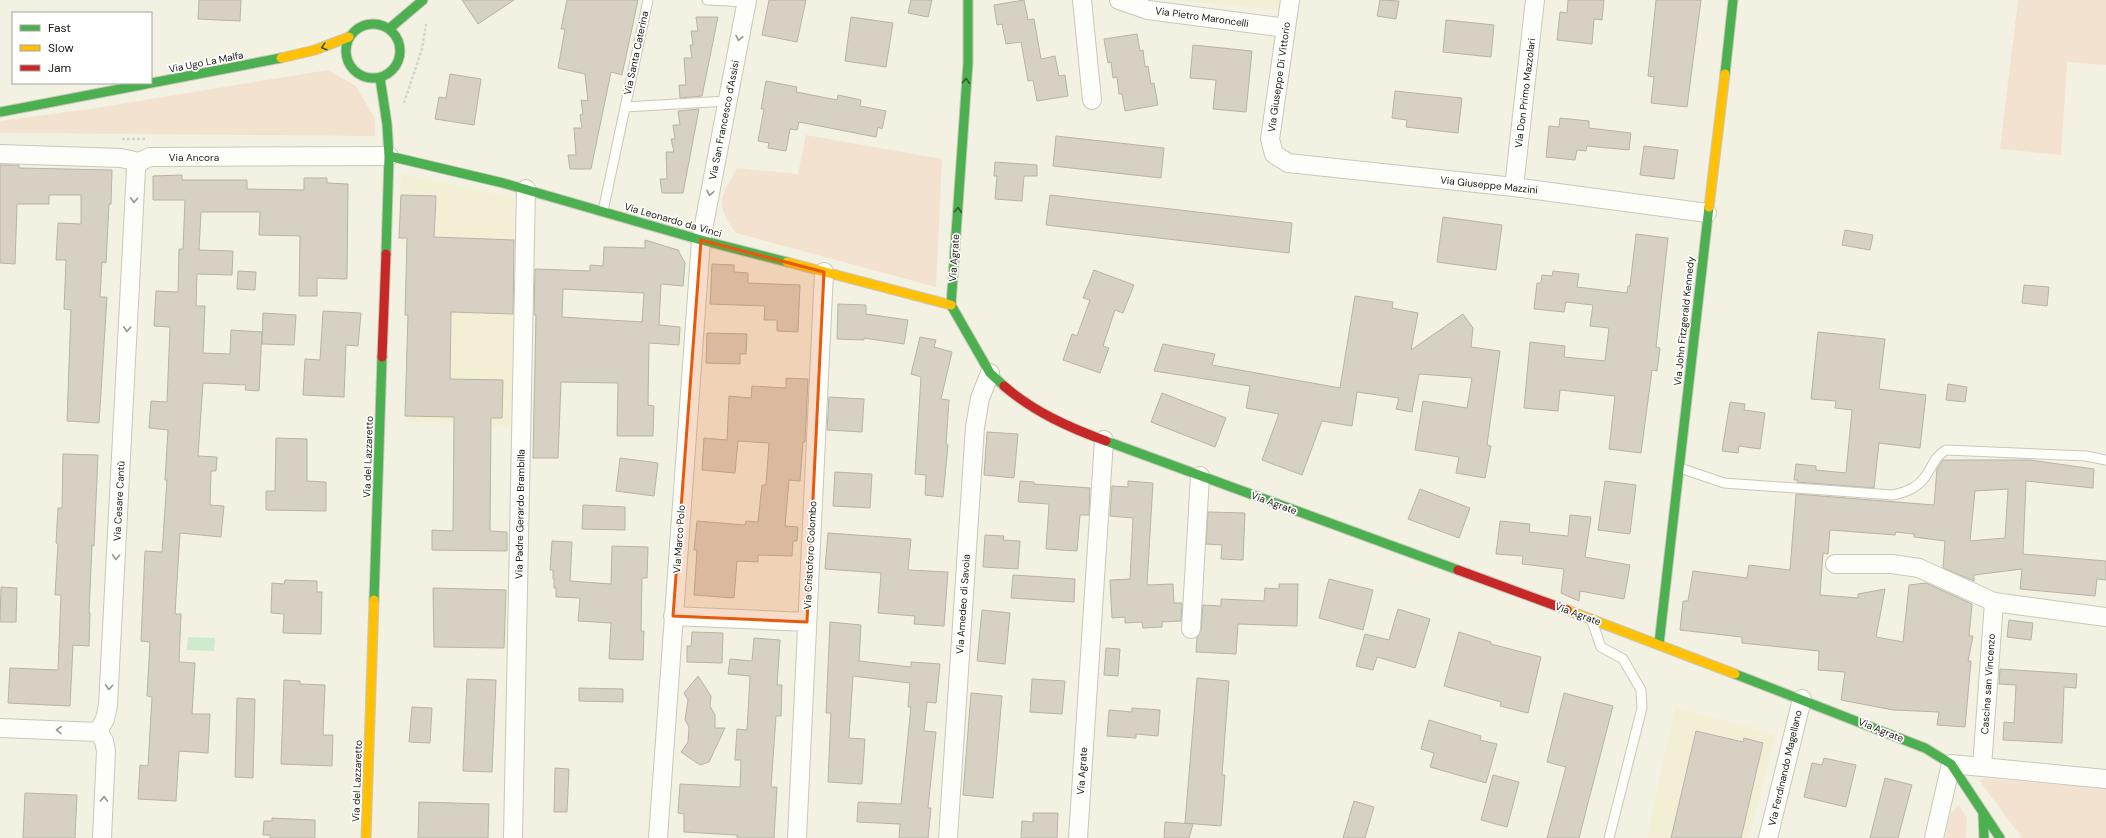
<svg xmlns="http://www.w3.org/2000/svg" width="2106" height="838" viewBox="0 0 2106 838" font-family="'DM Sans',sans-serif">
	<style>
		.built { fill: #f2efd4 }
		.green { fill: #f4e2d0 }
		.water { fill: #cfeace }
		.building { fill: #d7d1c3; stroke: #b7b3a8; fill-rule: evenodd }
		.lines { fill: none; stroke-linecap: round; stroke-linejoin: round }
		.lane-casing { stroke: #c9c8bb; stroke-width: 11 }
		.street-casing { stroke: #c9c8bb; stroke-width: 20 }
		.fast-casing { stroke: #c9c8bb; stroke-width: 11 }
		.slow-casing { stroke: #c9c8bb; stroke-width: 11 }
		.jam-casing { stroke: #c9c8bb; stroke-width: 11 }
		.path { stroke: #d5d5d0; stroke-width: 2.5; stroke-dasharray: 3 2; stroke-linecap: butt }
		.lane { stroke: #fdfdfa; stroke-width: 9 }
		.street { stroke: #fdfdfa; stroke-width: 18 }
		.fast { stroke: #4caf50; stroke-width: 9 }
		.slow { stroke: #ffc107; stroke-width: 9 }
		.jam { stroke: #c62828; stroke-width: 9 }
		.oneway { stroke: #969690 }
		.oneway2 { stroke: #305c2c }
		.marked { fill: #e8590c; fill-opacity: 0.2; stroke: #e8590c; stroke-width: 3; stroke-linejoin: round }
		.labels { text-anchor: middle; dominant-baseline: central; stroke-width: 3.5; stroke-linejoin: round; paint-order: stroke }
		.street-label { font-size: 10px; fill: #19180e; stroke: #fff }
	</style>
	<rect width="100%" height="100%" fill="#f3f1e1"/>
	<path class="built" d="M1174,0H1280L1278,10Z
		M401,174L513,197L514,240L511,427L406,422L407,326L405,315L407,257L399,238Z
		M1675,707L1776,735L1748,838H1647Z"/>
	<path class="green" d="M2018,0H2106V65L2067,62L2061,155L2000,149Z
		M328,70L356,86L375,119V136L0,133V121L96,108Z
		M806,135L942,159L936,287L736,233C714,201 720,200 737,168L798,174Z
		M1984,778L2106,789V838H2022L1979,780Z
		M1959,805L1967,818L1966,838H1945L1950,813Z"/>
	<path class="water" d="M188,637L215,638L214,651L187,650Z"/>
	<path class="building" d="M199,0H241L240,21L198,19Z
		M462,0H514L478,24Z
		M567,0H638L622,75L611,72L591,169H570L568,155H576L574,128H582L580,115L583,114L581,100L588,101L585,74L558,68L565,29H561Z
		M769,0H806L797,42L762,35Z
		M911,0H932L928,17L908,13Z
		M1024,0L1028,20L1034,19L1041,59L1055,56L1059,76L1065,75L1068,96L1037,101L1033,80L1028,81L1021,42L1006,44L1002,24L997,25L994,5Z
		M1380,0L1399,1L1396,19L1377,16Z
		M1568,0H1604L1602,20L1594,19L1592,44L1557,40L1560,12L1567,13Z
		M1656,0H1701L1687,107L1651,103L1654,77L1648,76Z
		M696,17H718L702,96L680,98L679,85H686L684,58H692L690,45H693L691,31H698Z
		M851,17L893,23L886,67L845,61Z
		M1446,20L1494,25L1491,57L1443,52Z
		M1137,34L1140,51L1143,50L1145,67L1148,66L1151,84L1154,83L1158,105L1125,111L1122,94H1119L1117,77L1113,78L1111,62L1108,63L1104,39Z
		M1193,45L1252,51L1246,112L1213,109L1216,80L1190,78Z
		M450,74L481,79L474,125L435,119L439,97L446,98Z
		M766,81L797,87L796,92L837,100L838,95L861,100L860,106L886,111L882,129L878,127L876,137L799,122L797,130L790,129L786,151L768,148L769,143L758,141L764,109H761Z
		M1395,91L1462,98L1458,133L1406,127L1407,120L1392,118Z
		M699,109L683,193H662L660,179H667L666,152H674L671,139H675L673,125H680L678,111Z
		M1560,118L1589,121V128L1631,133L1629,150L1587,146L1586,151L1577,150L1575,160L1546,157L1549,126L1559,127Z
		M1056,136L1164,148L1161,178L1053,166Z
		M1644,146L1678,150L1674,179L1640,175Z
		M995,162L1037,165V176H1024L1022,201L995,199L997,176H994Z
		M0,165H19V168L112,170L111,204H109L106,263L102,262L100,297H107L99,423L67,421L71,310L64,309L66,260H56L58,223L81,224V195H49V204H17L15,264L0,263Z
		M182,175V180H247V189L304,190V178H327V183L348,184L347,279L317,278V296H299L300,236L259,235L260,212H201L199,250L233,251L232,275L197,274L196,306H205L203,353L230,354L231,330L262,332L259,391L245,390L246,385L203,383L198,456L217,457L216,471H211L210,505L224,506L221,537L180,533L175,614H181L179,662L195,663L192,714H210L208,753L179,751L176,801L138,799L140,765L148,766L152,697L147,696L150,642L141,641L145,551L162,552L167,480H165L168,430L149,428L151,401L167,402L170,327L154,326L156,291L178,292L179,249H183L185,200H153V176Z
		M401,195L436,196L434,237L514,240L513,314L451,312L450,379L503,380L502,418H491L490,531L507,532V551L432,550V530L453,531L454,417L405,416L408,315H405L407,238H399Z
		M1050,195L1292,223L1289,253L1046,225Z
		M1443,217L1502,225L1496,270L1437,262Z
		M1845,230L1873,235L1870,250L1842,245Z
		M1636,234L1668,238L1656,347L1660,348L1657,371L1652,370L1641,453L1609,449L1615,396L1560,390L1558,411L1524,408L1530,342L1565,346L1564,357L1605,361L1609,328L1590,326L1593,305L1566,302L1564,312L1534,309L1537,283H1541L1542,275L1552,276L1553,271L1579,274L1577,287L1627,293L1628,286H1630Z
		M645,240L678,250L685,263L683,286L661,284L659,325L680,327L679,345L649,343L648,405L654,406L653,436H617L618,383L561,382L558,458H533L536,315H534L535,269L590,271V265L603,266L604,247L645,248ZM563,289L644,293L642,322L562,317Z
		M712,264L734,265V272L748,273V283L800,285L798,332L777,331V320H764L765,306L710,304Z
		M1094,270L1134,285L1123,313L1115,310L1103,346L1109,348L1100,373L1063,360L1072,334L1077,336L1090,300L1083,298Z
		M238,271L256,272L255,290L237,289Z
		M2024,285L2049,287L2047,306L2022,303Z
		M1355,296L1393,302L1392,308L1418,313L1411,350L1463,314L1473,328L1471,347L1500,351L1487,445L1491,446L1485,478L1456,473L1459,457L1415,450L1423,401L1467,408L1472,378L1419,374L1412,412L1396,409L1399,398L1357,392L1352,426L1322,421L1302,475L1262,460L1279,414L1246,408L1250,386L1154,371L1163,344L1215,354L1212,365L1340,388Z
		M838,304L866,305V314L908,320L904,344L864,338V340L837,339Z
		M323,311L361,313L358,346L346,345L344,397L303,395L305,359L320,360Z
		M263,313L296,315L294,345L262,344Z
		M1818,332L1885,339L1879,389L1926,395L1920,448L1879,443L1874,488L1797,482L1798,480H1794L1796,464L1816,466V470L1846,473L1852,410L1835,408L1836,401L1811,399Z
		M707,333L747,334L746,354H740V364L706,363Z
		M920,337L936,340L934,347L952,352L941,399L949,400L946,444L948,445L943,497L925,495L926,475L915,474L921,377L911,374Z
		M786,378L808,379L805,442H803L800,481L789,480L785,526L798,527L797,541H793L792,556L758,555V562L737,561L734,598L694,595L697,550H694L697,521L745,525L746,521L758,522L762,485H766L769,443L738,441L735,473L702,470L704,438L727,440L729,396L751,398L752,386L786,388Z
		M1948,384L1967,387L1965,402L1946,400Z
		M1162,393L1226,418L1215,447L1151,422Z
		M829,397L864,399L862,432L827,430Z
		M1730,402L1745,404L1744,410L1765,413L1760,449L1739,446L1738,453L1722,451Z
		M987,432L1018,434L1014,478L984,475Z
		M276,438L307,439V481L326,482V511L266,510V491H275Z
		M63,454L98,455L94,546L92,545L89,613H90L89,646L73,645L70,706L8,703L10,668L58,670L61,595H55L58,544L56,543L58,508H62Z
		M620,458L658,463L654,496L616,491Z
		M1943,460H2030L2094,469L2093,488L2026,481L2023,554L2106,561V580L2097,579L2095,596L2020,589L2022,569L1974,575V581L1943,568L1945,541L1914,537V534L1896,532L1895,535L1830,530L1828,554L1823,553L1820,595L1858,598V594L1885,589L1876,637L1903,642L1909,585L1926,583L1972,604L1969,636H1973L1968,661H1971L1965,727L1937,725L1939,712L1893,710L1841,700L1845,672L1818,670L1819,651L1742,643V637L1680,630L1683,601H1688L1693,571L1747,578L1749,565L1790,570L1796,494L1934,505L1937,469ZM2008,489L2005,538L1970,541L1975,491Z
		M835,472L872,474L870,508L833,506Z
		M1020,481L1034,482V484L1090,488L1089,515H1080L1077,551L1046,549L1049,504L1018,502Z
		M1128,481L1153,483L1147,585L1173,584L1174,603H1182L1181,621L1162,622V627L1143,628L1142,622L1125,623V617L1112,618L1110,580L1130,579L1133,518L1110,516L1112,486L1128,487Z
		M1605,481L1636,485L1630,534L1598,530Z
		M1420,489L1470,508L1459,538L1408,519Z
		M583,505L625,507V530L582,529Z
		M1208,512L1245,513L1243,560L1221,559L1222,545L1206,544Z
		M1570,515L1591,517L1585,557L1630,565L1624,599L1580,591L1579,601L1561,593L1564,569L1522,564L1523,556L1496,554L1500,521L1530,524L1529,532L1568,536Z
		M828,533L911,539L908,570L948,572L944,626L914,624L915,616L878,613L881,573L825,569Z
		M985,535L1004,536L1003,540L1020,541L1018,569L983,567Z
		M552,541L572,542L570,581L611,584L612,546L648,547L647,578H642L641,631H644L643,660L609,659L611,623L578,621L580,598L556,597V588H554V579H553V570H550Z
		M1013,575L1075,579L1074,602L1011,598Z
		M1329,579L1373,590L1363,630L1319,618Z
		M285,580L317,581V592H322L321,634L283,633L284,614L271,613L272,583L284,584Z
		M1279,584H1298L1297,626L1238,624L1236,654L1196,652L1197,637L1201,630L1203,605L1221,606V599L1264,601L1265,588L1279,589Z
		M1,587L17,588L16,622H0Z
		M433,588L506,590L504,648L434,647Z
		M1398,609L1430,619L1415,668L1377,657L1373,670L1356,666L1365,634L1389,640Z
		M982,610L1010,613L1005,664L977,661Z
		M2009,620L2033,623L2031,640L2007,637Z
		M830,622L861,625L859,661L911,667V662L940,664L936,703L927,702L924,731L936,732L928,808H931L928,838H899L900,824L857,822L858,802L901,804L911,707H908L910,683L853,676L849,738L865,739L862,784L828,782L831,713H826Z
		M692,632L723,633L722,663L687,662V646H691Z
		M1459,632L1491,642V644L1541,657L1528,713L1500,706L1501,702L1444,686Z
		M754,638L780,640L777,685H782L781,716H776L771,787H777L774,838H737V835L684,832V814L678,813L680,784L740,787L741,760H735L737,729L747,730L750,676L728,674L730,659L752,661Z
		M1106,648L1120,649L1118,676L1104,675Z
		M2000,669L2077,674L2076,688L2064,687L2062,743L2003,740L2004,722L2014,723L2016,685L1999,684Z
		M698,676L711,696L710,706L715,715V728H725L709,762L700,765L681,752L688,742L689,727L685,720L688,700L684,693Z
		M1197,678L1229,681L1222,775H1225L1221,826L1185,823Z
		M467,679L496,680L492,772L463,771Z
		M1032,679L1065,681L1062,714L1030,712Z
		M284,680L300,681V684L325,685L323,735H333L332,766L281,764Z
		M579,688L623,689V702L579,701Z
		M971,693L1002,696L993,798L963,795Z
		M1564,693L1613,706L1579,838H1547L1566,767L1547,762Z
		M237,698L255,699L253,778L235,777Z
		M412,707L432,708L430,743L409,742Z
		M1132,708L1160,710L1158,736L1136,734V738L1107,736L1109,710L1132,712Z
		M1429,720L1481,736L1480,740L1497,744L1486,783L1430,767L1434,753L1421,749Z
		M1696,731L1743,742L1744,738L1763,743L1741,838H1671Z
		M1824,758L1856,765L1846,807L1804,797L1812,763L1822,765Z
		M555,768L569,769L567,812H554Z
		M1493,775L1519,782L1507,827L1481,820Z
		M1885,778L1912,785L1898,838H1870Z
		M25,793L77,795L75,838H23Z
		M1354,801L1374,807L1365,838H1343Z
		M419,802L489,804L488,838H418Z
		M1033,813H1058L1057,838H1021L1022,821L1033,822Z
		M272,818L315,820V838H270V835H263L264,821H272Z
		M1165,822L1193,824L1189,838H1164Z"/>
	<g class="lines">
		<g class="lane-casing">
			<path id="lane" d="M707,0L746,2
				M625,107L727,101
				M603,211L648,0
				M1680,468L1724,483L1893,495C1906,492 1917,488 1925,477C1934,465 1933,458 1946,450L2086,456L2106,460
				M1592,621L1601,647L1623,659L1641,690L1642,708L1609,838"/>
		</g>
		<g class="street-casing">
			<path id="street" d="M1082,0L1092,100
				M1119,0L1148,10L1286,28
				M1290,0L1270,139L1274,154L1288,163L1514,187L1707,213
				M0,154L121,158L139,162L150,157L389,156
				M1514,187L1535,0
				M1835,564H1892L1919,568L1994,602
				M673,616L807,622
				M1191,629L1200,476
				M0,728L98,732
				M98,732L105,719L108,705L136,169L139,162
				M98,732L104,741L106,751L102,838
				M1982,767L1994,602L2106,617
				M513,838L526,189
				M658,838L701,240L747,0
				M797,838L824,272
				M948,838L975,427L980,398L990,373
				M1078,838L1104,440
				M1768,838L1802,699
				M1934,838L1951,764L2106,779"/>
		</g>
		<g class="fast-casing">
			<path id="fast" d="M968,0V63L951,305L990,373L1004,386
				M346 51a27 27 0 1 1 54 0a27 27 0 1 1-54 0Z
				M390,28L423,0
				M1725,74L1733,0
				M380,78L387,124L389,156L386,254
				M0,112L281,58
				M389,156L503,183L701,240L787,262
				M1106,441L1458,570
				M374,600L382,357
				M1659,644L1709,207
				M1735,674L1925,748L1951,764L2000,838
				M1983,813L1984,838"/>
		</g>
		<g class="slow-casing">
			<path id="slow" d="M281,58L315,50L349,37
				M1709,207L1725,74
				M787,262L951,305
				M1567,610L1735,674
				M366,838L374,600"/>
		</g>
		<g class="jam-casing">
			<path id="jam" d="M382,357L386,254
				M1004,386C1034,412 1070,428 1106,441
				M1458,570L1567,610"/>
		</g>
		<path class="path" d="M404,103L422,49L426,24
			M122,139H145"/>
		<use href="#lane" class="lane"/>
		<use href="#street" class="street"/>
		<use href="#fast" class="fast"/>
		<use href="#slow" class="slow"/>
		<use href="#jam" class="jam"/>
	</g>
	<defs><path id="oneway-chevron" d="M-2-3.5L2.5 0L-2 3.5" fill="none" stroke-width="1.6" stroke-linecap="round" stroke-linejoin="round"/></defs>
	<g class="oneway">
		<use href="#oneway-chevron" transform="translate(739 38) rotate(101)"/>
		<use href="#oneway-chevron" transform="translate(710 193) rotate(101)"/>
		<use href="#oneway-chevron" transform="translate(134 200) rotate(93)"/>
		<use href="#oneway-chevron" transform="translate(127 329) rotate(93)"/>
		<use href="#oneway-chevron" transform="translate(116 557) rotate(93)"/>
		<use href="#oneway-chevron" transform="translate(109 687) rotate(93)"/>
		<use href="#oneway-chevron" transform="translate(59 730) rotate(-178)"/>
		<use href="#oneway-chevron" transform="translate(104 799) rotate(-88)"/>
	</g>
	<g class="oneway2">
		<use href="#oneway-chevron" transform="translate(324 47) rotate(162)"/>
		<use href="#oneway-chevron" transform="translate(966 81) rotate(-86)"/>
		<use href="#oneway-chevron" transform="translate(958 210) rotate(-86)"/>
	</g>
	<path class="marked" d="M701,240L824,272L807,622L673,616Z"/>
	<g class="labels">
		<g class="street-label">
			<text transform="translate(1202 17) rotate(8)">Via Pietro Maroncelli</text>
			<text transform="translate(636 53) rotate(-78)">Via Santa Caterina</text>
			<text transform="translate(206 62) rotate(-11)">Via Ugo La Malfa</text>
			<text transform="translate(1279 77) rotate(-82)">Via Giuseppe Di Vittorio</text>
			<text transform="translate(1525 93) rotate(-83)">Via Don Primo Mazzolari</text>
			<text transform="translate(724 120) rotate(-79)">Via San Francesco d'Assisi</text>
			<text x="194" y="157">Via Ancora</text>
			<text transform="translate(1489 185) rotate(6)">Via Giuseppe Mazzini</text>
			<text transform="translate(673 220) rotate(16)">Via Leonardo da Vinci</text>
			<text transform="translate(954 258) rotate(-86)">Via Agrate</text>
			<text transform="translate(1684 321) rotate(-84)">Via John Fitzgerald Kennedy</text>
			<text transform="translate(368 457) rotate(-88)">Via del Lazzaretto</text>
			<text transform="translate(119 501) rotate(-87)">Via Cesare Cantù</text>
			<text transform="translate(1274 503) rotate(20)">Via Agrate</text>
			<text transform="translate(520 514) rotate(-89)">Via Padre Gerardo Brambilla</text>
			<text transform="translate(679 539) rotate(-86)">Via Marco Polo</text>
			<text transform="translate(810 555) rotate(-87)">Via Cristoforo Colombo</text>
			<text transform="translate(963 604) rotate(-86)">Via Amedeo di Savoia</text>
			<text transform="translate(1578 614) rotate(20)">Via Agrate</text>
			<text transform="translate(1988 684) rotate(-86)">Cascina san Vincenzo</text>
			<text transform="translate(1881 730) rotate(22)">Via Agrate</text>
			<text transform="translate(1785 768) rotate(-77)">Via Ferdinando Magellano</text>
			<text transform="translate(1082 771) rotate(-86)">Via Agrate</text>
			<text transform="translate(357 781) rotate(-88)">Via del Lazzaretto</text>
		</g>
	</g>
	<rect x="12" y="12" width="140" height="72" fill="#ffffff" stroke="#a3a39f"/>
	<rect x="20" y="25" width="20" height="6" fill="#4caf50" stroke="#a3a39f"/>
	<text x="48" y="32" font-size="12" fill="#19180e">Fast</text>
	<rect x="20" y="45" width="20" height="6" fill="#ffc107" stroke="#a3a39f"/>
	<text x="48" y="52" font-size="12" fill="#19180e">Slow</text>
	<rect x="20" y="65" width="20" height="6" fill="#c62828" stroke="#a3a39f"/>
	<text x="48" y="72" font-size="12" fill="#19180e">Jam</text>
</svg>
